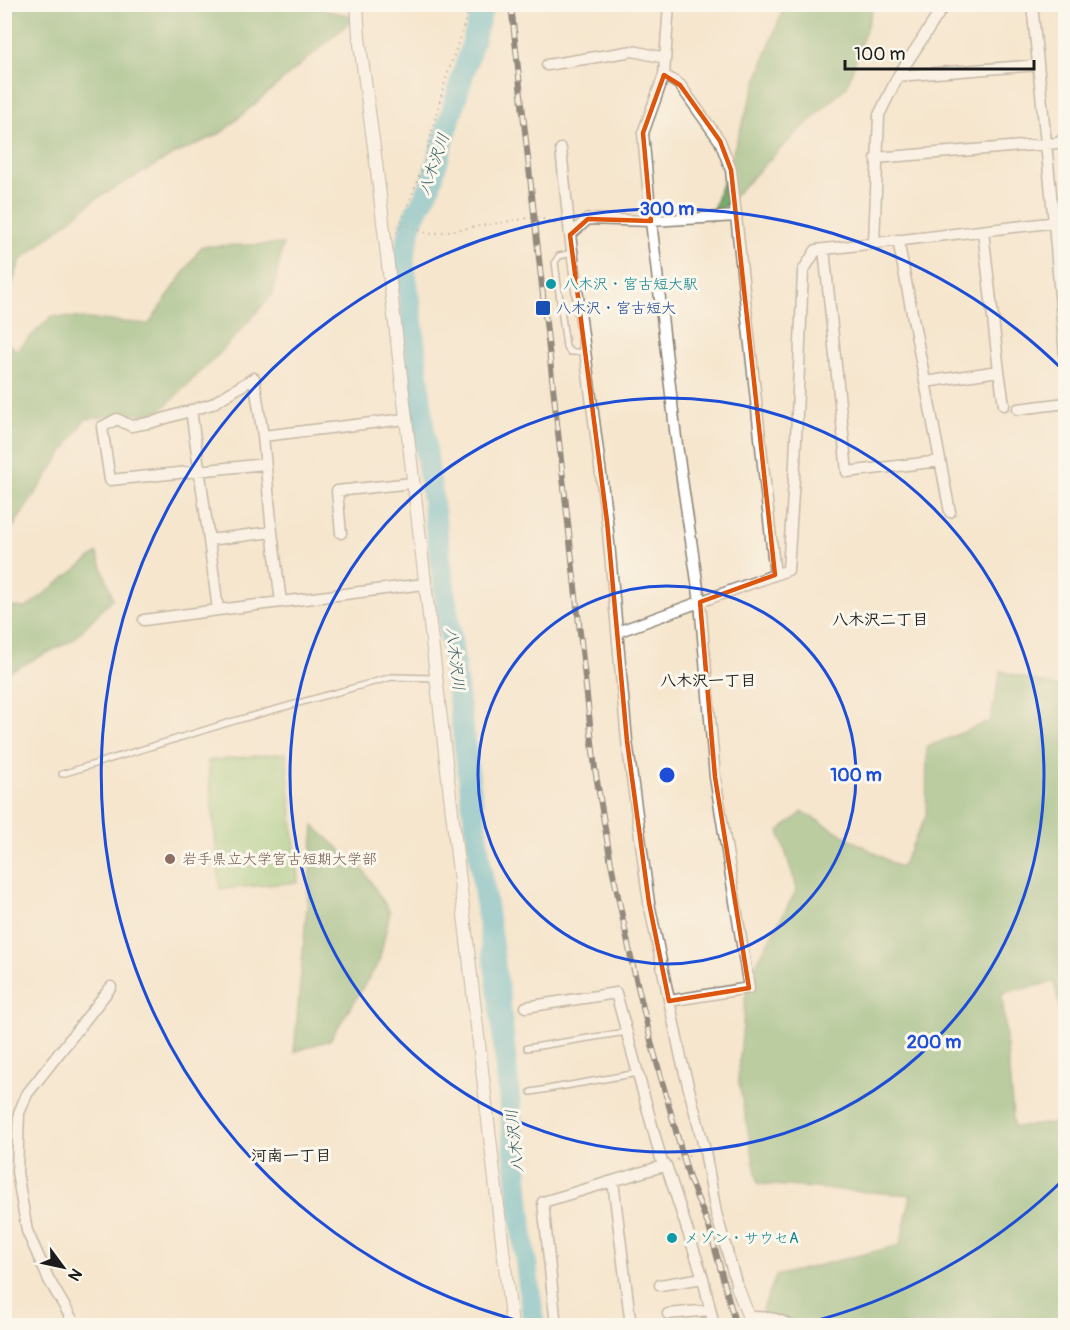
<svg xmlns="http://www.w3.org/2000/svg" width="1070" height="1330" viewBox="0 0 1070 1330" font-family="Pangolin,'Klee One',sans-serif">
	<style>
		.green { fill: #91ca7d; stroke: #56734c; stroke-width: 1.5 }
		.forest { fill: #74ae6c; stroke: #486544; stroke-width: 1.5 }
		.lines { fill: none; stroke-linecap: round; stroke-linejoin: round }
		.river { stroke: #4db6cb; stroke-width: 22 }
		.service-casing { stroke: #898175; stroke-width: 8 }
		.minor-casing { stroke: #898175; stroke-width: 13 }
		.tertiary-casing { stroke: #898175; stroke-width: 14 }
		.path { stroke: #898175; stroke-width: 2; stroke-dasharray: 1.5 4.5; stroke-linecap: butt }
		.service { stroke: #fff; stroke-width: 5 }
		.minor { stroke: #fff; stroke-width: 10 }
		.tertiary { stroke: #fff; stroke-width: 12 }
		.rail-casing { stroke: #1c1c1c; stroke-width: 6 }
		.rail { stroke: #fbf7ec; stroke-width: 4; stroke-dasharray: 11; stroke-linecap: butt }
		.marked { fill: none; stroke: #de560d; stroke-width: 4.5; stroke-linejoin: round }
		.ring { fill: none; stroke: #1d4ed8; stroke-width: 3 }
		.culture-dot { fill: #0f9aa8; stroke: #fbf7ec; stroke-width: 2 }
		.transit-dot { fill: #1a4fb4; stroke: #fbf7ec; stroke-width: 2 }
		.education-dot { fill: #8d6e63; stroke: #fbf7ec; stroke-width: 2 }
		.labels { text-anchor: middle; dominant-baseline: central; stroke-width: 6; stroke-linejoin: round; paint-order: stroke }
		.culture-label { font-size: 15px; fill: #0d838f; stroke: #fbf7ec; text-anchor: start }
		.transit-label { font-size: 15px; fill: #164399; stroke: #fbf7ec; text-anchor: start }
		.education-label { font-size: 15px; fill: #785e54; stroke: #fbf7ec; text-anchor: start }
		.water-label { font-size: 16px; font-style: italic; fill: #305a62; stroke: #fbf7ec }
		.neighbourhood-label { font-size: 16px; font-weight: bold; fill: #1c1c1c; stroke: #fbf7ec }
		.centre { fill: #1d4ed8; stroke: #fbf7ec; stroke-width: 3 }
		.ring-label { font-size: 18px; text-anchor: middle; font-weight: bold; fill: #1d4ed8; stroke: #fbf7ec; stroke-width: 6; stroke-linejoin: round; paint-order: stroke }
	</style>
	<rect width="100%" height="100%" fill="#fbf7ec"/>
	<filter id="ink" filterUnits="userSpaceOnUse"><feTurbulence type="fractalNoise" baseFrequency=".0167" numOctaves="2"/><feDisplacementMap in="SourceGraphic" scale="12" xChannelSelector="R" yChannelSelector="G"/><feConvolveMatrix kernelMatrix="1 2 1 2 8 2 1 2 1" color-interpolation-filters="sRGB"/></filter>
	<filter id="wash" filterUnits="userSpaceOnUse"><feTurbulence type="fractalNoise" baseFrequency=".008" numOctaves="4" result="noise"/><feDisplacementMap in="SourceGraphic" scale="24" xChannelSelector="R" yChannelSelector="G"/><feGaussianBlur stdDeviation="1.35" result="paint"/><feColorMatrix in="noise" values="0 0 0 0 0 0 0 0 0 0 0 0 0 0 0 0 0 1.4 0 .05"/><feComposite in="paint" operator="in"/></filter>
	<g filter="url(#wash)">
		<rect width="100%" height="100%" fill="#f6e6ce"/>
		<path class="green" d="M286,753L298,882L220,889L208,761Z"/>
		<path class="forest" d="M296,4L356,17L221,133L171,156L97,198L20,261L5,305V5Z
			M785,5H874L847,86L783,146L709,222L766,54Z
			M283,244L273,294L222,351L159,412L85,419L5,539V342L17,350L52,316L149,324L202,246Z
			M97,553L113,598L73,640L5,674V606L26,608Z
			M1001,671L1058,687L1066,705L1065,1029L1054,982L1002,993L1014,1127L1065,1122V1325L766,1326L758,1321L776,1276L900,1245L911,1195L758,1184L738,1078L747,981L797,889L779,831L803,812L901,868L926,816L927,747L990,721Z
			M314,826L364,871L390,912L379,962L330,1040L294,1052Z"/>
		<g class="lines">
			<path class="river" d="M484,4L429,189L413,218L403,260L410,301L425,441L479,854L499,995L524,1247L534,1326"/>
		</g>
	</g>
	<g filter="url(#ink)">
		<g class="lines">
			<g class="service-casing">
				<path id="service" d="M572,253L559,256L555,262L566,347L570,352H585
					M62,774L234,721L392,677L435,678
					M527,1048L626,1032
					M531,1092L638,1073"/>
			</g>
			<g class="minor-casing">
				<path id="minor" d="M1032,4L1054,223L1066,369
					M547,65L633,51L665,58
					M664,75L680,85L720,141L731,170L775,575
					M898,76L1038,65
					M561,149L570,235L607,521L627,741L649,903L681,1058L705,1151L716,1213L737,1286
					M876,158L1058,143L1066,137
					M983,231L999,371L1004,405
					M570,235L588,219L651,221L737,216
					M898,240L950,512
					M874,243L879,115L898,76L945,4
					M824,249L847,472L940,461
					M925,382L999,371
					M1018,409L1066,403
					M191,410L209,540
					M263,436L254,378L212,404L153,422L131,426L117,419L102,427L110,480L265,464
					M341,533L337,491L412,483
					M281,602L424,584
					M218,610L281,602L272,532L263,436L405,419
					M144,620L218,610L209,540L272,532
					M617,632L788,570L795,463L803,271L816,250L1066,221
					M669,1001L749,988L715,777L700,602L676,438L651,221L643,133L664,75L669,4
					M526,1007L616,993L663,1166
					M613,1181L631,1326
					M660,1285L703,1278
					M668,1314L710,1310
					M749,1317C764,1317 778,1317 790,1326
					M76,1326L49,1280L27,1231L17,1172L19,1113L27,1094L111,987
					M556,1326L543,1202L666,1165L703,1278L714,1326"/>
			</g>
			<g class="tertiary-casing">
				<path id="tertiary" d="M357,4L359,37L376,162L512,1326
					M737,1286L752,1326"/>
			</g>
			<path class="path" d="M402,224L430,234L535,217L548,220L555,224H557
				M397,233L424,164L443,88L471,4
				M677,1160L684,1156L694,1155"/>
			<use href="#service" class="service"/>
			<use href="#minor" class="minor"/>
			<use href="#tertiary" class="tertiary"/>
			<g class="rail-casing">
				<path id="rail" d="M511,4L595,769L611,863L631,958L652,1045L689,1178L709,1227L736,1326"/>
			</g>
			<use href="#rail" class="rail"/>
		</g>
	</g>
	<path d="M0 0H1070V1330H0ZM664,75L680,85L720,141L731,170L775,575L700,602L715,777L749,988L669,1001L649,903L627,741L607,521L570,235L588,219L651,221L643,133Z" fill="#f6e6ce" fill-opacity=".55" fill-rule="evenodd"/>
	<path class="marked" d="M664,75L680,85L720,141L731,170L775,575L700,602L715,777L749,988L669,1001L649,903L627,741L607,521L570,235L588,219L651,221L643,133Z"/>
	<g class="ring">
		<circle cx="667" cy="775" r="189"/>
		<circle cx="667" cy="775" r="377"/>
		<path d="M1064 1179A566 566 0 0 1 799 1325M535 1325A566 566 0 1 1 1064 371"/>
	</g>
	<g class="culture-dot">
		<circle cx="551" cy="284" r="6"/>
		<circle cx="672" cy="1238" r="6"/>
	</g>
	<rect class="transit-dot" x="535" y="300" width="16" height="16" rx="3"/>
	<circle class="education-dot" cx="170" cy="859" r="6"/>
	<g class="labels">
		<g class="culture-label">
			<text x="563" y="284">八木沢・宮古短大駅</text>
			<text x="684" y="1238">メゾン・サウセA</text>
		</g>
		<g class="transit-label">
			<text x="556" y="308">八木沢・宮古短大</text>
		</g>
		<g class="education-label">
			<text x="182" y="859">岩手県立大学宮古短期大学部</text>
		</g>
		<g class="water-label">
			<text transform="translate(434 164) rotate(-71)">八木沢川</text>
			<text transform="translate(455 659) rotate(83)">八木沢川</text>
			<text transform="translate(515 1141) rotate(-96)">八木沢川</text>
		</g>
		<g class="neighbourhood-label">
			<text x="880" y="620">八木沢二丁目</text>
			<text x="708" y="681">八木沢一丁目</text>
			<text x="291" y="1156">河南一丁目</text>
		</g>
	</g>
	<circle cx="667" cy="775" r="9" class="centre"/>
	<g class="ring-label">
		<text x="667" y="215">300 m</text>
		<text x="856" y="781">100 m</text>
		<text x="934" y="1048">200 m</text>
	</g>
	<rect width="1070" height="1330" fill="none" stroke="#fbf7ec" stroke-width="24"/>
	<g transform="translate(63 1267) rotate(123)" stroke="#fbf7ec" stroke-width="4.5" paint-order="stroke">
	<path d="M0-4.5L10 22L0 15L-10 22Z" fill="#1c1c1c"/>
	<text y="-9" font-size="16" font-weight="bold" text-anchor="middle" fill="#1c1c1c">N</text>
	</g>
	<path d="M845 60v9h189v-9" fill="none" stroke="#1c1c1c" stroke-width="3"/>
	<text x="854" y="60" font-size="18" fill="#1c1c1c" stroke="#fbf7ec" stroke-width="4.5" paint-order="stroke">100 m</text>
</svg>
